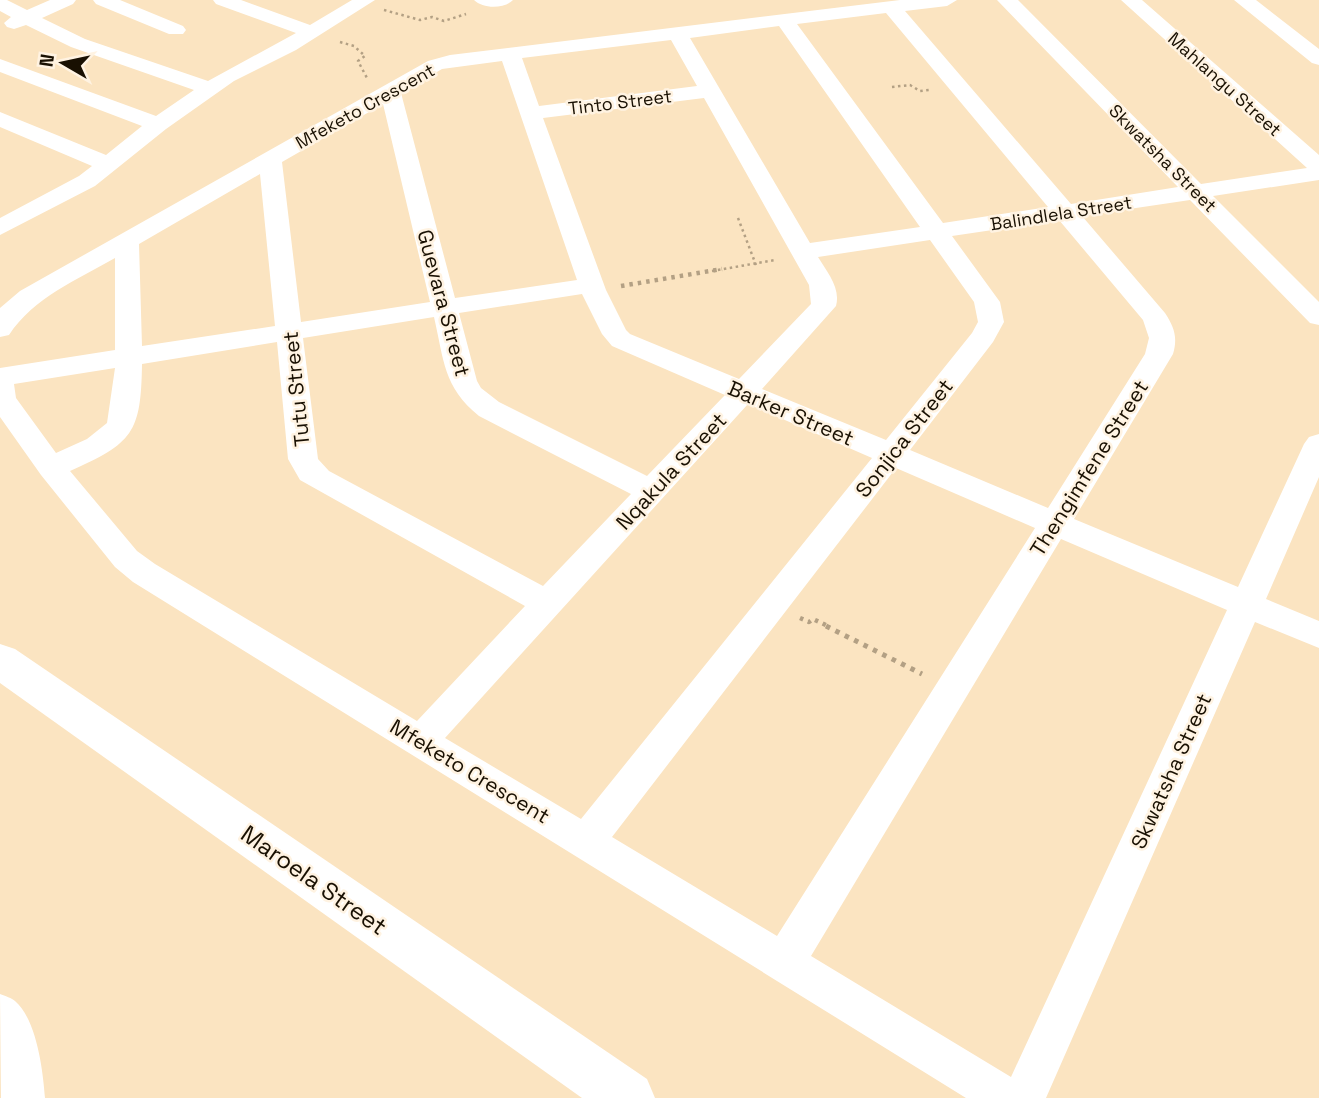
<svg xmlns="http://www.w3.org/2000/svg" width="1319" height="1098" viewBox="0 0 1319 1098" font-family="'Space Grotesk',sans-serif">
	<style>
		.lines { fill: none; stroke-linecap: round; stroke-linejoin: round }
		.path-far2 { stroke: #b3a084; stroke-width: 2.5; stroke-dasharray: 2.5 3.5; stroke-linecap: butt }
		.path-far1 { stroke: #b3a084; stroke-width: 4.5; stroke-dasharray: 3.5 5; stroke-linecap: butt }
		.path { stroke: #b3a084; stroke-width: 5; stroke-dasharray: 4.5 6; stroke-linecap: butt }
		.minor { fill: #fff; fill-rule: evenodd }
		.tertiary { fill: #fff; fill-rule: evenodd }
		.labels { text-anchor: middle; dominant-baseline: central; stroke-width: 5; stroke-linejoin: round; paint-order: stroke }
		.far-street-label { font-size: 18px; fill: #191002; stroke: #fff3e2 }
		.street-label { font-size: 21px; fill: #191002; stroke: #fff3e2 }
		.near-street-label { font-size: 24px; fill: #191002; stroke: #fff3e2 }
	</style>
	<rect width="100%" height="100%" fill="#fbe4c1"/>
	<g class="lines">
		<path class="path-far2" d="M384,10L420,20L432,17L444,21L466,14
			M340,42L354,46L365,56L358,61L367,78
			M892,87L910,85L920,91L929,90
			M738,218L756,265
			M712,271L775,260"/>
		<path class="path-far1" d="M621,286L722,269
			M800,618L809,622L813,619L830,627"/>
		<path class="path" d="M826,626L922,674"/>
		<path class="minor" d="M0,0H7L27,10L50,0H76L73,4L42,18L85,39L208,81L296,33L216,4L213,0H241L310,25L352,0H375L296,50L234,81L166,129L95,186L0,235V218L79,176L92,166L0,127V112L106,155L142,126L0,72V59L156,116L194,90L71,47L26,25L14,29L7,27L4,23L11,17L0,11Z
			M93,0H120L183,26L186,30L183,34H169L96,4Z
			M474,0H513C504,9 483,9 474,0Z
			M900,0H957L947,6L905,11L1071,204L1178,187L997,0H1018L1201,184L1307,168L1121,0H1142L1319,155V180L1213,196L1319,302V325L1310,323L1190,200L1082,216L1165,313C1174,327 1178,337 1173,354L1074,519L1238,587L1304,444L1309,437L1319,434V477L1266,599L1319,621V648L1255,622L1046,1098H966L133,582L115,567L41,475L0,417V368L115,350V258C77,280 34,297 9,335L0,337V308L20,291L428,61L450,55ZM886,13L1048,207L943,223L797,24ZM779,26L920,227L810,243L690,38ZM671,40L697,86L539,106L522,58ZM502,61L577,280L455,298L401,93L442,69ZM704,98L809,285L811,304L739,379L630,334L626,330L606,290L543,118ZM383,104L430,302L301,322L282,162ZM260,174L275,326L142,346L139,244ZM1059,220L1143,320L1149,338L1145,354L1048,508L910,450L993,342L1004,322L1000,302L952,236ZM930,240L974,302L978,322L972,333L886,440L762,389L836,306C841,288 827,272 818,257ZM582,294L602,334L612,346L725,395L647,476L499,402L481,388L477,381L459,313ZM434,317C444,360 443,387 479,416L631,494L543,586L329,471L318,459L303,338ZM277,342L288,459L300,480L525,606L417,721L155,564L137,551L70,471C133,443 141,433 142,364ZM115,368L107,423L87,439L56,453L16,398L14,384ZM748,404L872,458L581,819L445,738ZM896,468L1035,528L777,936L612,837ZM1061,539L1227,610L1011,1077L811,956Z
			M1234,0H1256L1319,49V65L1312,63Z
			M0,994C5,996 12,998 15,1001C37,1020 43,1071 45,1098H1Z"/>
		<path class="tertiary" d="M0,644L15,649L647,1079L655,1098H582L0,683Z"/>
	</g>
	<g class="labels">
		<g class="far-street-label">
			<text transform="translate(1225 84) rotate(42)">Mahlangu Street</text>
			<text transform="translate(620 102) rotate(-7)">Tinto Street</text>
			<text transform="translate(365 106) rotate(-29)">Mfeketo Crescent</text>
			<text transform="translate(1163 158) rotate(45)">Skwatsha Street</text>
			<text transform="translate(1061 213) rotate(-9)">Balindlela Street</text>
		</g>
		<g class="street-label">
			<text transform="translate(444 303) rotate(75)">Guevara Street</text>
			<text transform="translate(296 389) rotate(-96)">Tutu Street</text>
			<text transform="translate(791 413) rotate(23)">Barker Street</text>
			<text transform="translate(904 438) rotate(-52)">Sonjica Street</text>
			<text transform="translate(1089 468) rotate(-58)">Thengimfene Street</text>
			<text transform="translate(671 471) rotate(-47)">Nqakula Street</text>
			<text transform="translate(470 771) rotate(31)">Mfeketo Crescent</text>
			<text transform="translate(1171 771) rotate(-66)">Skwatsha Street</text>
		</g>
		<g class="near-street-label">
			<text transform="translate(314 880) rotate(35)">Maroela Street</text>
		</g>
	</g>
	<g transform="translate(63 63) rotate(279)" stroke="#fff3e2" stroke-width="5" paint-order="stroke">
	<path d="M0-5L12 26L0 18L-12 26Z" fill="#191002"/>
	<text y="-10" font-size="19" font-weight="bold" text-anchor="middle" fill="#191002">N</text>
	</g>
</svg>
